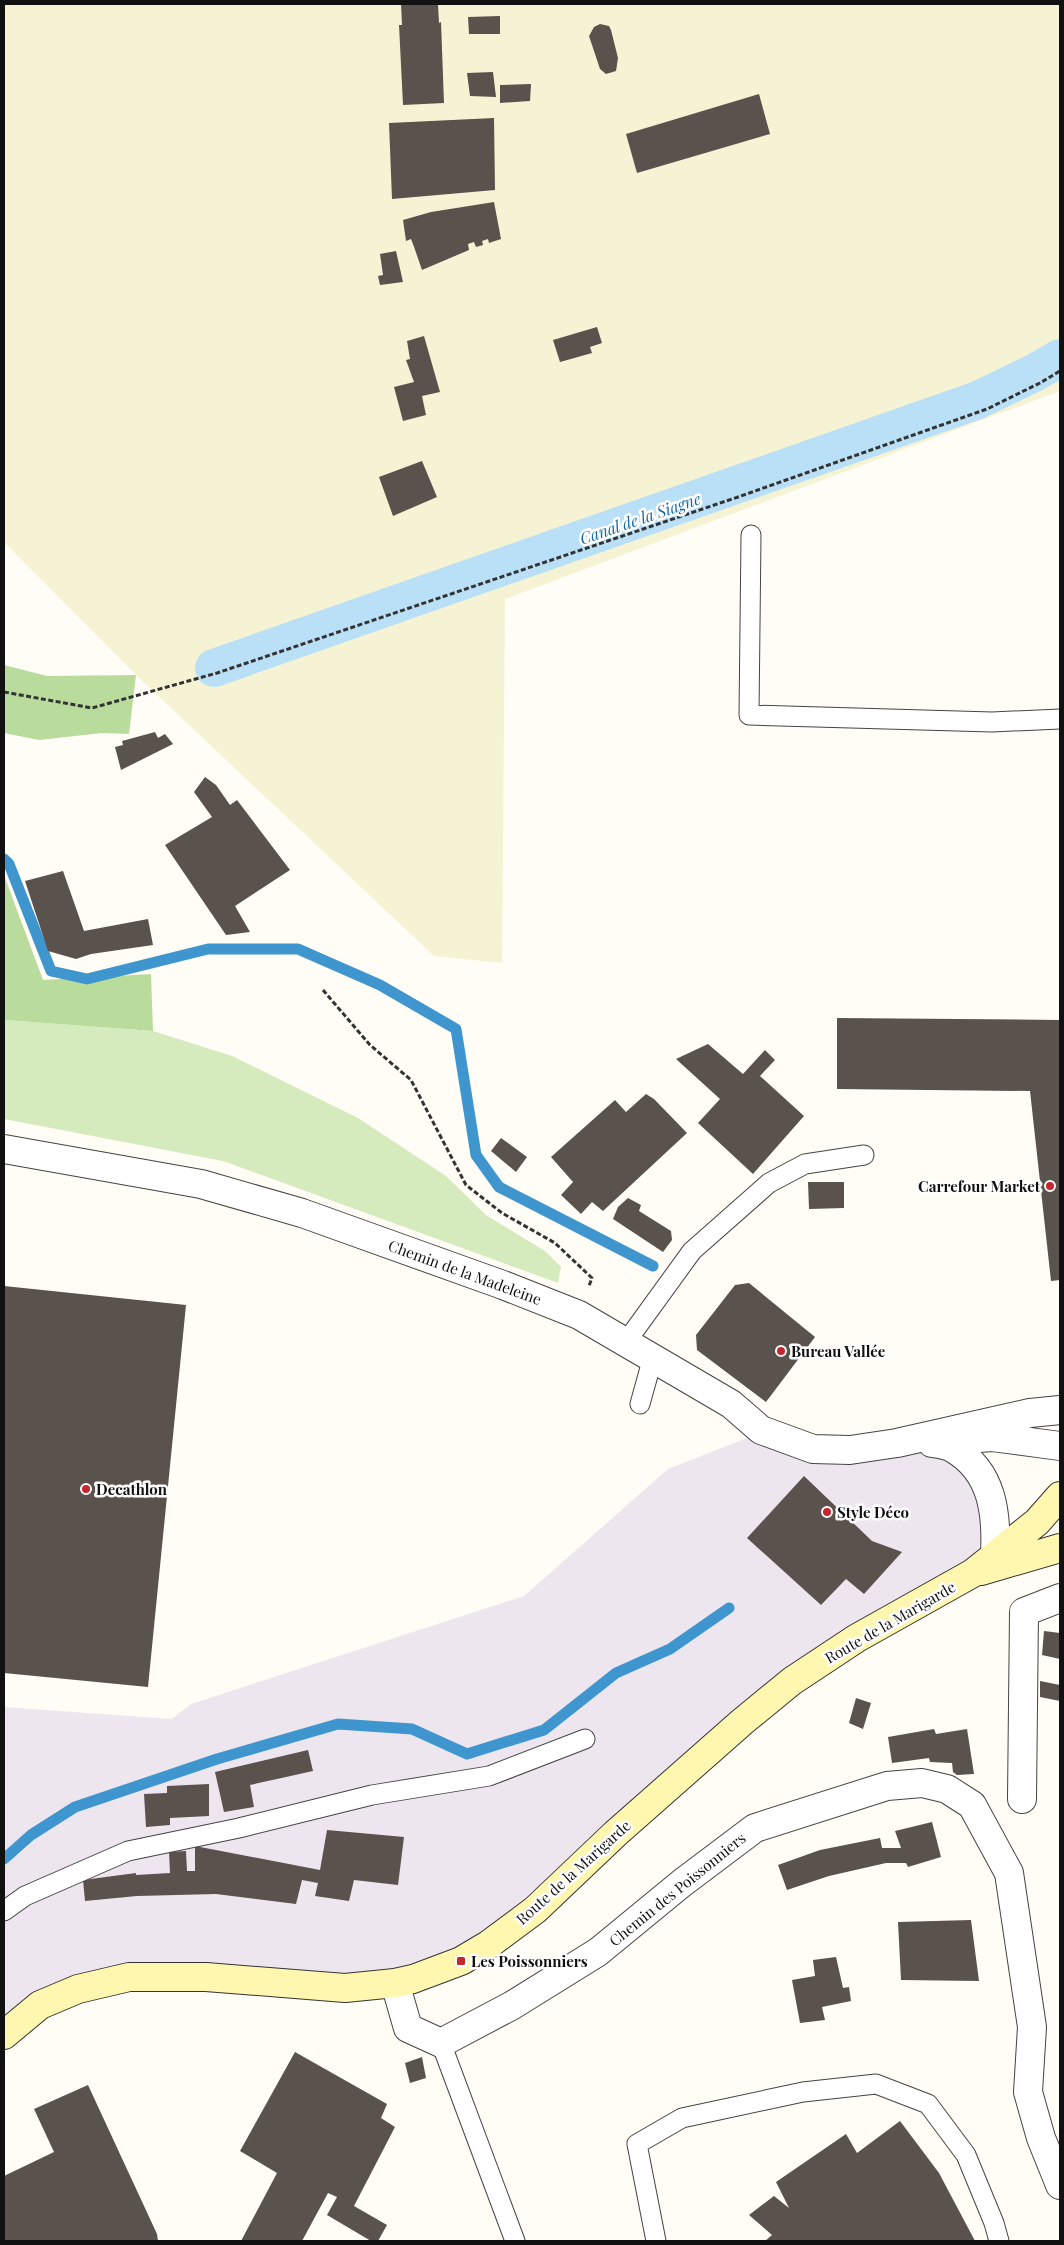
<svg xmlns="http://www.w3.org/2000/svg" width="1064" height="2245" viewBox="0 0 1064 2245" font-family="'Playfair Display',serif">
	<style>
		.industrial { fill: #eee6ef }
		.farmland { fill: #f6f3d4 }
		.green { fill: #d5ebbd }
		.forest { fill: #b9dc9c }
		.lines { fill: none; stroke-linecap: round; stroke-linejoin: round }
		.stream { stroke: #3f96cf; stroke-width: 11 }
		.canal { stroke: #b9e0f7; stroke-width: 38 }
		.building { fill: #5a524d }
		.lane-casing { stroke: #444; stroke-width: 21 }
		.street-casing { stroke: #444; stroke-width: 30 }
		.secondary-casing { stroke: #333; stroke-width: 30 }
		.path { stroke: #333; stroke-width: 3; stroke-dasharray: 5 2.5; stroke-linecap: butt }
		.lane { stroke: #fff; stroke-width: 19 }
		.street { stroke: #fff; stroke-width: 28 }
		.secondary { stroke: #fff6b0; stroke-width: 28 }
		.poi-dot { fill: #c4262e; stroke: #fff; stroke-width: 2 }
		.labels { text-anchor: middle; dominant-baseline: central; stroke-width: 5; stroke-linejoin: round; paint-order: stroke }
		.poi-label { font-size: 15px; font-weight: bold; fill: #111; stroke: #fff; text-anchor: start }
		.street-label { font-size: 15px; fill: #111; stroke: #fff }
		.water-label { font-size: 16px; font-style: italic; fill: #1768a6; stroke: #fff }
	</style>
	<rect width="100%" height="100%" fill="#fffdf5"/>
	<path class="industrial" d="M767,1430L819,1449L940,1442L994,1511L968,1578L869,1635L427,1978L188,1982L46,2005L4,2049V1707L172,1719L191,1704L524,1596L668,1469Z"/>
	<path class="farmland" d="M4,4H1060V391L505,599L502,963L434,956L136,675L4,542Z"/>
	<path class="green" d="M4,1020L153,1031L232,1056L358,1118L446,1176L486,1215L545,1251L561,1267L558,1283L223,1161L4,1119Z"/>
	<path class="forest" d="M4,665L47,676L136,675L129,734L102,733L39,740L4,733Z
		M4,875L43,980L151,974L153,1031L4,1020Z"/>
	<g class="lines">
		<path class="stream" d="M4,859L9,864L51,971L87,979L208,949H298L380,985L456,1029L476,1155L499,1187L653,1266
			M4,1859L31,1835L75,1807L217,1759L338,1724L412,1729L467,1754L544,1730L616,1673L670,1649L729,1608"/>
		<path class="canal" d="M214,668L978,400L1034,373L1060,358"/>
	</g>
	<path class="building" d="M401,4H438L439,23L441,22L444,103L403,105L399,25H402Z
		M500,16V34H469L468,17Z
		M600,24L609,26L611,30L618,58L616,71L606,74L600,69L589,36L594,27Z
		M493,72L496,97L470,96L467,73Z
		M531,84L530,101L500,103V85Z
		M759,94L770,134L637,173L626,134Z
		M494,118L495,190L392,199L389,123Z
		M494,202L501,239L489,243L488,239L482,241L483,245L476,247L474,242L468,244L469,250L422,270L413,244L411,239L406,241L403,220L431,212Z
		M396,251L403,282L380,285L378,276L383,275L380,254Z
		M597,327L602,343L590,347L592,353L560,362L553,340Z
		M424,336L440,392L422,396L426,415L403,421L394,387L414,382L406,360L410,359L407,341Z
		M422,461L437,497L393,516L379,477Z
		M155,732L158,738L165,734L173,744L121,770L115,747L123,745L122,741Z
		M205,777L216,785L230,805L237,800L290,870L235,906L250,932L226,935L165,845L212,817L194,792Z
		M63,871L84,931L148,919L153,945L91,954L76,959L48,951L25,881Z
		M837,1018L1060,1020V1280L1051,1281L1030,1091L837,1089Z
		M708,1044L743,1074L765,1050L775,1060L760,1076L804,1116L753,1174L698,1123L720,1099L676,1059Z
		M646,1094L654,1099L687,1133L603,1211L592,1202L581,1214L561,1195L573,1182L551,1157L615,1100L626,1112Z
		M501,1138L527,1157L516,1172L491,1151Z
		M808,1182H844V1208L809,1209Z
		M628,1198L641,1205L639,1211L671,1231L672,1240L663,1252L613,1219L618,1207Z
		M749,1283L815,1337L766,1402L697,1350L696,1335L735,1285Z
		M4,1286L186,1305L148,1687L4,1673Z
		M804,1476L872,1541L902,1552L864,1594L846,1579L821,1605L747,1538Z
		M1044,1631L1060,1633V1659L1042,1655Z
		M1040,1681L1060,1685V1701L1040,1697Z
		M856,1698L871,1703L863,1729L849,1723Z
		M934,1729L936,1734L967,1729L974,1774L957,1775L953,1772L952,1763L930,1762L929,1758L892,1763L888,1737Z
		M308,1750L313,1771L250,1785L254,1807L224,1812L215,1772Z
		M209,1784V1816L170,1818V1825L146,1827L144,1794L167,1793V1786Z
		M932,1822L941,1857L908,1867L906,1863H886L829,1876L787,1890L778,1865L820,1850L880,1838L882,1848H901L895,1831Z
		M327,1830L404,1837L398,1885L354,1880L349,1901L315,1896L318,1883L302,1880L296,1904L216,1894L137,1896L85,1901L83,1880L136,1873V1875L170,1873L169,1852L186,1851L187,1871H195V1846L320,1870Z
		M971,1920L979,1981L901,1980L898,1922Z
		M836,1957L843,1988L849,1987L851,2001L822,2007L825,2020L800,2023L792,1980L815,1976L813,1960Z
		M295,2052L387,2104L381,2118L395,2127L354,2206L387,2225L378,2241H371L327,2215L337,2197L328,2193L302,2241H241L277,2173L240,2151Z
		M422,2057L426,2078L410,2083L405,2063Z
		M88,2085L157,2234L158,2241H4V2176L54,2152L34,2109Z
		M900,2121L939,2173L975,2241H765L772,2235L749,2215L774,2196L789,2208L776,2182L846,2134L857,2153Z"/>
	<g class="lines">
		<g class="lane-casing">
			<path id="lane" d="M751,535L749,715L992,722L1060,719
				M626,1342L692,1251L769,1183L805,1164L864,1155
				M640,1404L653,1357
				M4,1911L25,1896L128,1851L239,1828L372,1795L489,1776L585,1739
				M441,2043L515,2241
				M656,2241L637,2144L682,2118L803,2092L876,2084L928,2104L966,2155L994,2223L999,2241"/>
		</g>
		<g class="street-casing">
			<path id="street" d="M4,1149L201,1184L302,1213L503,1285L579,1315L731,1404L761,1430L813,1449L850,1450L897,1443L1030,1413L1060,1410
				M966,1439L992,1437L1060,1446
				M932,1443C939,1444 948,1445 954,1449C993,1472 997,1514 995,1554
				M1022,1799L1024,1612L1060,1598
				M395,1983L408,2028L441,2043L511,2006L598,1952L682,1883L755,1828L887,1786L922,1783L947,1789L972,1805L1009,1873L1032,2027L1028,2092L1041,2138L1060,2185"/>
		</g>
		<g class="secondary-casing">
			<path id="secondary" d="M981,1571L1060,1548
				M4,2035L40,2005L78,1989L129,1977H206L345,1988L395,1983L413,1979L461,1961L488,1945L535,1910L615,1834L742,1722L792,1681L857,1638L973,1573L1037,1522L1060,1496"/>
		</g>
		<path class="path" d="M4,692L92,708L217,673L738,497L987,409L1040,383L1060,371
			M323,990L370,1045L411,1080L466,1185L502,1213L555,1243L592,1278L589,1286"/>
		<use href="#lane" class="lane"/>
		<use href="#street" class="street"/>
		<use href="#secondary" class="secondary"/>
	</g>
	<g class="poi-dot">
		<circle cx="1050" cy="1186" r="5"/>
		<circle cx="781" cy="1351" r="5"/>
		<circle cx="86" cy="1489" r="5"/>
		<circle cx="827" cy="1512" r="5"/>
		<rect x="456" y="1956" width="10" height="10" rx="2.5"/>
	</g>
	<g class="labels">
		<g class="poi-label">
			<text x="1040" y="1186" text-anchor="end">Carrefour Market</text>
			<text x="791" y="1351">Bureau Vallée</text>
			<text x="96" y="1489">Decathlon</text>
			<text x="837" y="1512">Style Déco</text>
			<text x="471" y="1961">Les Poissonniers</text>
		</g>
		<g class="street-label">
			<text transform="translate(465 1272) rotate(20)">Chemin de la Madeleine</text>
			<text transform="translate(890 1622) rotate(-30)">Route de la Marigarde</text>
			<text transform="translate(573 1872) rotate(-42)">Route de la Marigarde</text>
			<text transform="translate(677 1889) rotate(-39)">Chemin des Poissonniers</text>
		</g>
		<g class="water-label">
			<text transform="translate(640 518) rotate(-19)">Canal de la Siagne</text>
		</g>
	</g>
	<rect width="1064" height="2245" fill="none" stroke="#111111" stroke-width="10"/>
</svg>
